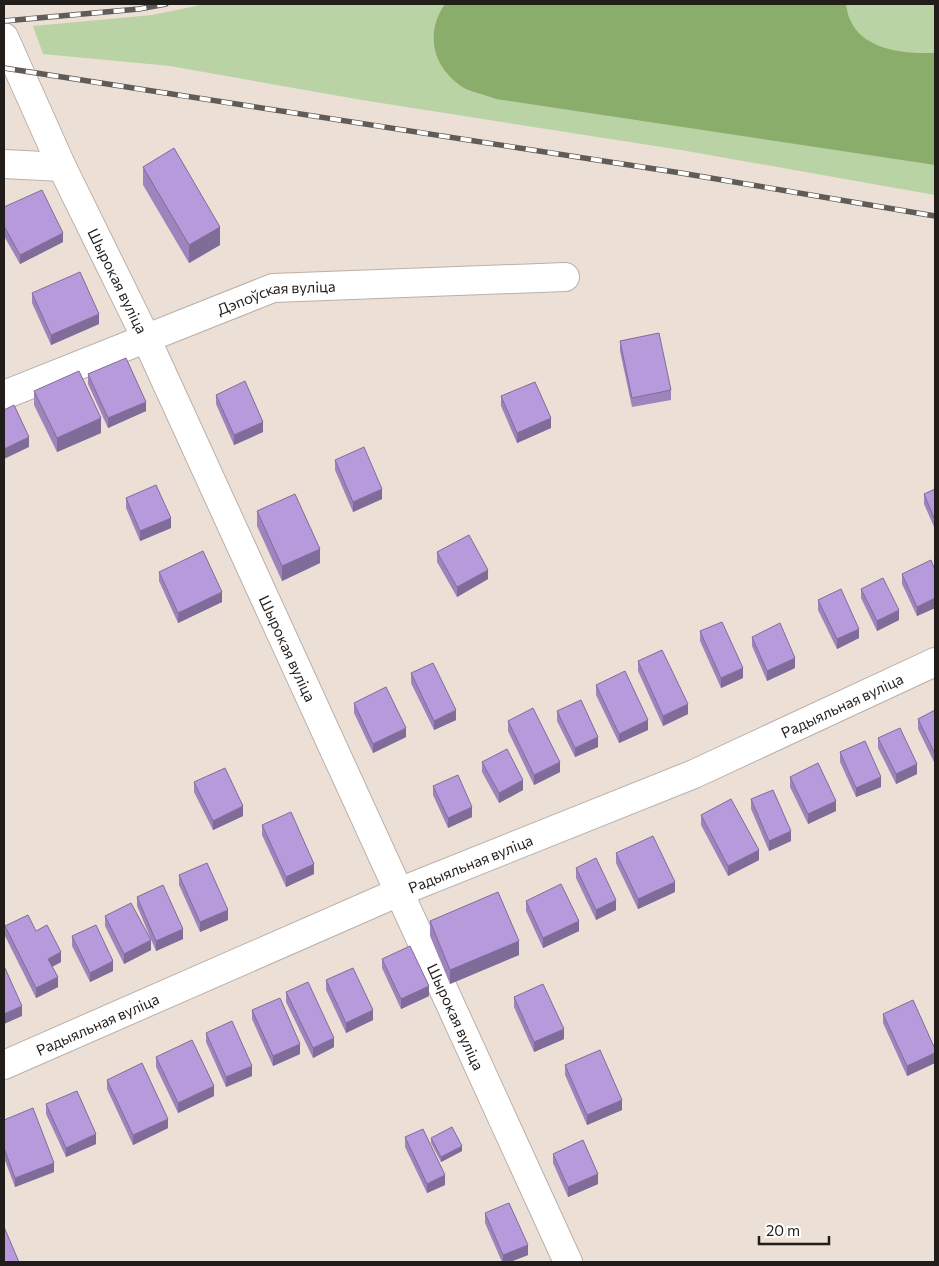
<svg xmlns="http://www.w3.org/2000/svg" width="939" height="1266" viewBox="0 0 939 1266" font-family="Commissioner,sans-serif">
	<style>
		.green { fill: #bad3a4 }
		.forest { fill: #8bad6c }
		.lines { fill: none; stroke-linecap: round; stroke-linejoin: round }
		.minor-casing { stroke: #bbb0a8; stroke-width: 30 }
		.minor { stroke: #fff; stroke-width: 28 }
		.rail-casing { stroke: #615b56; stroke-width: 5.5 }
		.rail { stroke: #fff; stroke-width: 4; stroke-dasharray: 11; stroke-linecap: butt }
		.wall { fill: #9d84bc }
		.shaded-wall { fill: #806c99 }
		.building { fill: #b79adb; stroke: #806c99 }
		.labels { text-anchor: middle; dominant-baseline: central; stroke-width: 5; stroke-linejoin: round; paint-order: stroke }
		.street-label { font-size: 15px; fill: #211d1a; stroke: #fff }
	</style>
	<rect width="100%" height="100%" fill="#ebdfd6"/>
	<path class="green" d="M206,4H935V195L681,150L362,100L170,66L43,54L33,26L152,15Z"/>
	<path class="forest" d="M445,4H846C851,49 899,54 935,53V165L496,99C486,95 475,93 466,89C433,70 424,34 445,4Z"/>
	<g class="lines">
		<g class="minor-casing">
			<g id="minor">
				<path id="s1" d="M4,37L62,167L146,338L568,1262"/>
				<path d="M4,164L62,167"/>
				<path id="s2" d="M4,395L273,288L565,277"/>
				<path id="s3" d="M4,1065L399,892L694,774L935,662"/>
			</g>
		</g>
		<use href="#minor" class="minor"/>
		<g class="rail-casing">
			<path id="rail" d="M4,21L139,9L166,4
				M4,68L681,173L935,216"/>
		</g>
		<use href="#rail" class="rail"/>
	</g>
	<path class="wall" d="M143,167L220,245L189,263L143,185Z
		M4,207L63,242L20,264L4,236Z
		M32,293L99,324L51,345L32,303Z
		M620,341L671,390V400L632,407L620,351Z
		M88,374L146,411L108,428L88,384Z
		M34,391L101,433L57,452L34,405Z
		M216,395L263,432L234,445L216,404Z
		M501,396L551,428L517,443L501,406Z
		M335,460L382,499L353,512L335,470Z
		M935,489V529L924,504V494Z
		M126,498L171,528L140,541L126,508Z
		M257,511L320,563L282,581L257,526Z
		M437,552L488,579L457,597L437,562Z
		M935,570V608L917,616L902,584V574Z
		M159,572L222,602L178,623L159,581Z
		M861,589L899,620L877,631L861,598Z
		M818,600L859,638L837,649L818,610Z
		M700,631L743,678L721,688L700,641Z
		M752,637L795,668L767,681L752,646Z
		M638,661L688,714L663,726L638,671Z
		M411,673L456,720L434,730L411,683Z
		M596,685L648,730L619,743L596,695Z
		M354,703L406,737L373,753L354,713Z
		M935,710V764L918,729V719Z
		M557,711L598,747L575,757L557,721Z
		M508,721L560,772L534,785L508,731Z
		M878,738L917,774L896,784L878,748Z
		M840,752L881,787L856,797L840,762Z
		M482,762L523,790L499,803L482,772Z
		M790,777L836,811L808,824L790,787Z
		M194,782L243,816L213,830L194,792Z
		M433,786L472,817L448,828L433,795Z
		M751,799L791,841L769,851L751,809Z
		M701,815L759,860L728,876L701,825Z
		M262,825L314,874L286,887L262,835Z
		M616,853L675,892L638,909L616,863Z
		M576,868L616,910L596,920L576,878Z
		M179,875L228,920L200,932L179,885Z
		M137,897L183,939L156,951L137,906Z
		M526,901L579,931L543,948L526,911Z
		M105,916L151,950L124,964L105,926Z
		M430,921L519,955L450,984L430,936Z
		M5,926L61,962L52,967L58,987L36,998L5,936Z
		M72,936L113,971L90,982L72,946Z
		M382,959L429,996L401,1009L382,968Z
		M326,980L373,1020L346,1033L326,990Z
		M286,992L334,1047L313,1058L286,1002Z
		M514,997L564,1039L534,1052L514,1007Z
		M252,1010L300,1054L273,1066L252,1019Z
		M883,1014L935,1049V1063L907,1076L883,1023Z
		M206,1033L252,1076L226,1087L206,1042Z
		M156,1057L214,1096L178,1113L156,1067Z
		M565,1065L622,1110L587,1125L565,1075Z
		M107,1080L168,1128L133,1145L107,1089Z
		M46,1104L96,1144L66,1157L46,1114Z
		M4,1120L54,1172L15,1187L4,1158Z
		M405,1137L445,1185L427,1193L405,1147Z
		M431,1138L462,1151L441,1162L431,1143Z
		M553,1154L598,1184L568,1197L553,1163Z
		M485,1213L528,1255L510,1262H502L485,1223Z"/>
	<path class="shaded-wall" d="M220,227V245L189,263V245Z
		M63,233V242L20,264V255Z
		M99,314V324L51,345V335Z
		M146,402V411L108,428V418Z
		M101,418V433L57,452V438Z
		M551,418V428L517,443V433Z
		M263,422V432L234,445V435Z
		M29,437V447L4,459V449Z
		M382,489V499L353,512V502Z
		M171,518V528L140,541V531Z
		M320,549V563L282,581V566Z
		M488,570V579L457,597V587Z
		M222,592V602L178,623V613Z
		M935,598V608L917,616V607Z
		M899,610V620L877,631V621Z
		M859,629V638L837,649V639Z
		M795,658V668L767,681V671Z
		M743,668V678L721,688V678Z
		M688,704V714L663,726V716Z
		M456,710V720L434,730V721Z
		M648,720V730L619,743V734Z
		M406,728V737L373,753V744Z
		M598,737V747L575,757V748Z
		M560,762V772L534,785V775Z
		M917,764V774L896,784V774Z
		M881,777V787L856,797V788Z
		M523,780V790L499,803V793Z
		M836,801V811L808,824V814Z
		M243,806V816L213,830V821Z
		M472,807V817L448,828V818Z
		M791,831V841L769,851V841Z
		M759,850V860L728,876V866Z
		M314,864V874L286,887V877Z
		M675,882V892L638,909V899Z
		M616,900V910L596,920V910Z
		M228,910V920L200,932V922Z
		M579,921V931L543,948V938Z
		M183,929V939L156,951V941Z
		M151,940V950L124,964V954Z
		M519,941V955L450,984V970Z
		M61,952V962L48,969V959Z
		M113,961V971L90,982V973Z
		M58,977V987L36,998V988Z
		M429,986V996L401,1009V999Z
		M22,1006V1016L4,1024V1014Z
		M373,1010V1020L346,1033V1023Z
		M564,1029V1039L534,1052V1042Z
		M334,1038V1047L313,1058V1048Z
		M300,1044V1054L273,1066V1056Z
		M935,1053V1063L907,1076V1066Z
		M252,1066V1076L226,1087V1077Z
		M214,1086V1096L178,1113V1103Z
		M622,1100V1110L587,1125V1115Z
		M168,1119V1128L133,1145V1135Z
		M96,1134V1144L66,1157V1148Z
		M462,1146V1151L441,1162V1157Z
		M54,1163V1172L15,1187V1178Z
		M598,1174V1184L568,1197V1187Z
		M445,1175V1185L427,1193V1184Z
		M528,1245V1255L510,1262H503V1255Z"/>
	<path class="building" d="M174,148L220,227L189,245L143,167Z
		M42,190L63,233L20,255L4,226V207Z
		M80,272L99,314L51,335L32,293Z
		M659,333L671,390L632,398L620,341Z
		M126,358L146,402L108,418L88,374Z
		M79,371L101,418L57,438L34,391Z
		M245,381L263,422L234,435L216,395Z
		M535,382L551,418L517,433L501,396Z
		M14,405L29,437L4,449V410Z
		M364,447L382,489L353,502L335,460Z
		M156,485L171,518L140,531L126,498Z
		M935,489V520L924,494Z
		M295,494L320,549L282,566L257,511Z
		M469,535L488,570L457,587L437,552Z
		M203,551L222,592L178,613L159,572Z
		M931,560L935,570V598L917,607L902,574Z
		M883,578L899,610L877,621L861,589Z
		M841,589L859,629L837,639L818,600Z
		M722,622L743,668L721,678L700,631Z
		M780,623L795,658L767,671L752,637Z
		M662,650L688,704L663,716L638,661Z
		M433,663L456,710L434,721L411,673Z
		M625,671L648,720L619,734L596,685Z
		M386,687L406,728L373,744L354,703Z
		M581,700L598,737L575,748L557,711Z
		M533,708L560,762L534,775L508,721Z
		M935,710V754L918,719Z
		M900,728L917,764L896,774L878,738Z
		M865,741L881,777L856,788L840,752Z
		M507,749L523,780L499,793L482,762Z
		M818,763L836,801L808,814L790,777Z
		M225,768L243,806L213,821L194,782Z
		M458,775L472,807L448,818L433,786Z
		M773,790L791,831L769,841L751,799Z
		M731,799L759,850L728,866L701,815Z
		M291,812L314,864L286,877L262,825Z
		M653,836L675,882L638,899L616,853Z
		M596,858L616,900L596,910L576,868Z
		M207,863L228,910L200,922L179,875Z
		M561,884L579,921L543,938L526,901Z
		M163,885L183,929L156,941L137,897Z
		M498,892L519,941L450,970L430,921Z
		M131,903L151,940L124,954L105,916Z
		M28,915L36,931L47,925L61,952L48,959L58,977L36,988L5,926Z
		M96,925L113,961L90,973L72,936Z
		M410,946L429,986L401,999L382,959Z
		M4,966L22,1006L4,1014Z
		M353,968L373,1010L346,1023L326,980Z
		M308,982L334,1038L313,1048L286,992Z
		M543,984L564,1029L534,1042L514,997Z
		M280,998L300,1044L273,1056L252,1010Z
		M913,1000L935,1049V1053L907,1066L883,1014Z
		M232,1021L252,1066L226,1077L206,1033Z
		M192,1040L214,1086L178,1103L156,1057Z
		M600,1050L622,1100L587,1115L565,1065Z
		M142,1063L168,1119L133,1135L107,1080Z
		M77,1091L96,1134L66,1148L46,1104Z
		M33,1108L54,1163L15,1178L4,1148V1120Z
		M452,1127L462,1146L441,1157L431,1138Z
		M423,1129L445,1175L427,1184L405,1137Z
		M583,1140L598,1174L568,1187L553,1154Z
		M509,1203L528,1245L503,1255L485,1213Z
		M4,1227L19,1262H4Z"/>
	<g class="labels">
		<g class="street-label">
			<text stroke="none"><textPath href="#s1" startOffset="269">Шырокая вуліца</textPath></text>
			<text stroke="none"><textPath href="#s2" startOffset="291">Дэпоўская вуліца</textPath></text>
			<text stroke="none"><textPath href="#s1" startOffset="674">Шырокая вуліца</textPath></text>
			<text stroke="none"><textPath href="#s3" startOffset="912">Радыяльная вуліца</textPath></text>
			<text stroke="none"><textPath href="#s3" startOffset="508">Радыяльная вуліца</textPath></text>
			<text stroke="none"><textPath href="#s1" startOffset="1079">Шырокая вуліца</textPath></text>
			<text stroke="none"><textPath href="#s3" startOffset="102">Радыяльная вуліца</textPath></text>
		</g>
	</g>
	<rect width="939" height="1266" fill="none" stroke="#211d1a" stroke-width="10"/>
	<path d="M759 1236v8h70v-8" fill="none" stroke="#211d1a" stroke-width="2.5"/>
	<text x="766" y="1236" font-size="15" fill="#211d1a" stroke="#ffffff" stroke-width="4" paint-order="stroke">20 m</text>
</svg>
